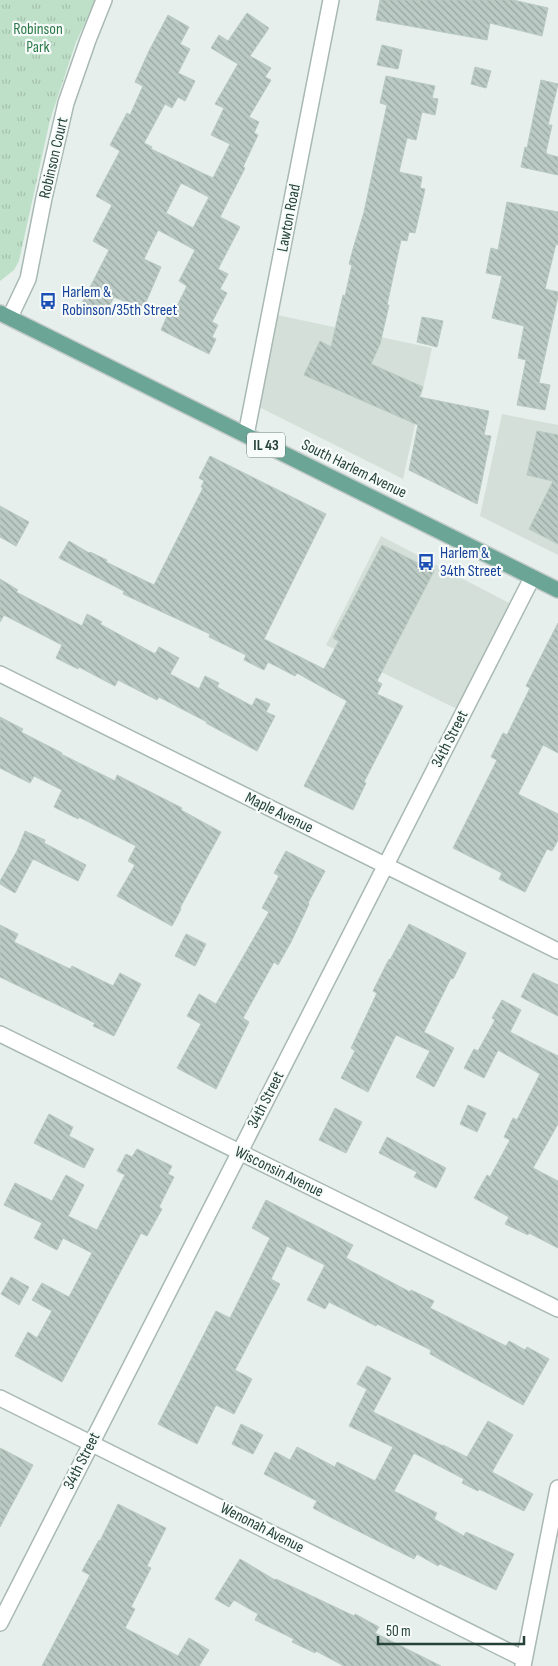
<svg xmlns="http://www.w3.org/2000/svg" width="558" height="1666" viewBox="0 0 558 1666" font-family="'Sofia Sans Condensed',sans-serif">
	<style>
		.built { fill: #d4dfda }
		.grass { fill: url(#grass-tufts) }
		.building { fill: url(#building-back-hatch); stroke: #b8c9c2; fill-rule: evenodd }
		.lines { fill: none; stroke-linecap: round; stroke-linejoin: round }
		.street-casing { stroke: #a8b8b2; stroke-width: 18 }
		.primary-casing { stroke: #c2cac8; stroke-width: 18 }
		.street { stroke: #fff; stroke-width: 15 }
		.primary { stroke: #6aa596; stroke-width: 15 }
		.labels { text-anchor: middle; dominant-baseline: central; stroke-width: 4.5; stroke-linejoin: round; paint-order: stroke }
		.shield { fill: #f7fbf9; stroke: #637a73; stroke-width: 1 }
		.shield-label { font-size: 15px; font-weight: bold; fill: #24423a }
		.park-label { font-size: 16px; fill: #2d7a4b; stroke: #f7fbf9 }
		.street-label { font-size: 16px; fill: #24423a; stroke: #f7fbf9 }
		.transit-label { font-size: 16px; fill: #164399; stroke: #f7fbf9; text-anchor: start }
	</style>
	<defs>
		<pattern id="grass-tufts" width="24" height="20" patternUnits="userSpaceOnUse" patternTransform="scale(1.25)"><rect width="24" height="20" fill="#bfe0c8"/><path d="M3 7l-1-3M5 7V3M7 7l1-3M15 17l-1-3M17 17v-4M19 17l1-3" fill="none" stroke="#a4c1ad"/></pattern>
		<pattern id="building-back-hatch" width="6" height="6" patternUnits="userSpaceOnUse" patternTransform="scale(1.25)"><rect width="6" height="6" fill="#bbcac4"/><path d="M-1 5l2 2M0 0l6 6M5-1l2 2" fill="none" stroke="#98a6a0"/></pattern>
	</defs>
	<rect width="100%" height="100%" fill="#e6efeb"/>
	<path class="built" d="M268,313L432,348L403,479L251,403Z
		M502,414L558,425V555L480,516Z
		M381,536L513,605L461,711L326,645Z"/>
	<path class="grass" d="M0,0H96L76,42L50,120L19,261L14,270L0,281Z"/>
	<path class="building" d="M380,0H513L548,8L542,36L490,23L487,40L376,20Z
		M247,13L269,28L250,56L271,68L265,77L271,80L249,117L259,122L254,133L258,135L243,167L245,168L220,217L240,227L218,269L228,274L220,289L227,293L212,322L218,325L212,337L216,339L209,354L161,330L168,314L172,316L187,286L179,281L195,250L158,230L144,259L161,267L143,309L114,297L105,314L82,303L109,250L93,241L112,205L96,196L120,151L110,145L127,113L130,115L143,86L135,82L149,51L168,15L189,27L180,44L190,49L178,73L195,81L185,101L178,97L172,108L165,104L144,143L152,147L151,149L213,178L230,144L211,135L224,108L215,104L238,64L211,48L219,35L228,41ZM181,183L209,197L193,228L166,213Z
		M382,45L402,50L398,69L377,65Z
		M475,67L491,71L486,88L471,84Z
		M386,76L435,86L432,98L438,99L435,115L422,112L416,140L407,138L399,172L422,177L420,188L425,189L415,233L409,232L407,241L401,240L387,305H389L380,344L371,364L423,387L419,397L489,411L484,435L491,436L477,504L409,470L418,425L304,375L320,341L331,347L343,295L345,296L352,265L349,264L353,249L364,212L387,105L380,103Z
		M541,80L558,84L548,125H552L546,152L547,154L558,157V175L521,167L525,147L527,148Z
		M507,202L558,212V245L556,244L545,289L558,292V296L539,383L550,385L545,410L517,405L526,360L518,358L524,326L492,318L502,276L486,273L491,248L498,250Z
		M422,317L443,321L437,347L417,342Z
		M537,431L558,435V544L529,529L553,481L527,475Z
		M210,456L326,514L264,639L324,669L339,641L333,638L382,545L434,571L377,681L382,684L377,694L403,706L364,782L366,783L353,810L304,786L347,701L297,673L295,676L268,662L264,670L244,660L246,655L209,637L210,634L123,594L124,591L59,558L69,541L89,553L90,552L107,560L106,562L154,585L203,488L201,487L204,481L199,478Z
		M0,506L29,522L16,546L0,537Z
		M0,579L18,590L16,592L82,626L87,614L102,622L100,624L155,654L159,647L179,658L170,674L199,689L205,676L219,683L217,687L252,706L256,698L270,704L266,712L275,716L257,751L206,723L207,722L159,697L157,700L118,680L115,686L79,667L78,669L56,658L62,645L4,615L0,622Z
		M558,623V753L543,745L518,794L558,814V840L552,851L547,849L525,892L499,879L502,873L453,848L497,760L491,757L503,733L507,735L530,688L526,686Z
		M0,717L23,729L21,732L62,753L61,754L115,781L117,775L182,808L181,810L221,832L180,908L181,909L172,926L117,896L135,865L128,861L136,846L79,817L78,819L54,807L62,790L34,776L30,783L0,768Z
		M25,831L45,840L44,843L86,865L78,881L33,859L15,893L0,884V881L17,851Z
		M286,851L325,871L308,903L309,904L291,942L278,965L274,962L243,1018L249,1022L216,1089L177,1068L201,1024L187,1016L199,994L216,1004L269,912L262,908L279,876L274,873Z
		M409,924L466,953L453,979L451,978L424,1032L454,1048L434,1087L416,1077L430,1051L396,1035L368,1092L341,1078L355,1051L351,1048L377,993L373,991L389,959L390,960Z
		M0,925L18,934L14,942L70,969L72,966L113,986L120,973L141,984L114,1036L93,1026L95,1023L0,977Z
		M186,934L206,944L195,966L175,956Z
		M533,973L558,985V1016L521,997Z
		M502,1000L521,1010L510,1032L558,1056V1124L533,1168L558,1181V1248L529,1233L528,1235L505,1224L509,1217L474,1198L487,1175L490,1177L510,1140L504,1137L513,1118L517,1120L540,1074L498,1050L484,1078L464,1068L474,1049L478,1051L495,1020L492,1018Z
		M468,1105L486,1113L477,1132L460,1124Z
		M335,1108L362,1122L346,1153L319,1140Z
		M49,1114L73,1127L69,1136L94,1149L84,1168L34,1143Z
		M387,1137L446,1168L436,1188L414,1177L417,1172L379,1153Z
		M137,1149L172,1166L168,1174L174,1177L159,1207L162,1209L147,1236L141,1233L62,1382L15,1356L28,1332L37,1338L52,1311L32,1300L42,1283L69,1297L92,1253L63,1238L57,1250L34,1238L42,1223L4,1205L15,1183L52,1201L66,1175L84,1185L68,1216L97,1230L125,1175L117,1171L126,1154L132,1157Z
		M266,1200L353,1245L346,1258L410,1292L411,1290L434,1301L430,1308L506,1346L509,1341L525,1350L527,1347L549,1359L523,1405L430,1354L431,1350L377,1324L376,1326L329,1302L325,1309L307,1300L325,1265L287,1246L271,1279L280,1284L235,1370L252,1379L234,1414L216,1405L197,1444L158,1424L216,1311L230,1318L270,1238L252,1228Z
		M11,1277L29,1287L19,1305L1,1294Z
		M367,1366L391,1378L373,1412L443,1446V1445L467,1457L488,1421L513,1435L492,1472L533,1494L524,1511L479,1489L478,1491L462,1483L464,1479L414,1453L394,1491L437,1513L434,1519L464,1536L466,1532L514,1554L496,1590L440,1564L438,1566L417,1554L414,1559L334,1519L313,1508L317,1501L264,1474L275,1452L290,1460L297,1447L335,1467L337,1462L375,1481L393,1447L349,1426L367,1389L357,1384Z
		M241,1424L263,1435L253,1454L232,1444Z
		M0,1448L33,1465L0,1527Z
		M118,1504L166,1528L147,1566L151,1568L131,1607L135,1609L125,1628L178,1656L189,1638L209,1650L199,1666H42L90,1575L82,1571L99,1540L100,1541Z
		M240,1559L275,1580L276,1579L354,1616L355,1614L379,1627L375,1633L441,1666H344L316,1651L315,1653L292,1642L294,1639L255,1620L258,1614L234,1600L229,1607L215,1599Z"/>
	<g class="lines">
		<g class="street-casing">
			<path id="street" d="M10,317L28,279L44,198L66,103L88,40L104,0
				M246,435L331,0
				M0,674L558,951
				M0,1034L558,1309
				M0,1398L524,1659
				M0,1623L532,578
				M523,1666L558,1488"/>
		</g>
		<g class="primary-casing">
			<path id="primary" d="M0,313L558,590"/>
		</g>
		<use href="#street" class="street"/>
		<use href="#primary" class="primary"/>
	</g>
	<defs>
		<g id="bus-bare" transform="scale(1.35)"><path d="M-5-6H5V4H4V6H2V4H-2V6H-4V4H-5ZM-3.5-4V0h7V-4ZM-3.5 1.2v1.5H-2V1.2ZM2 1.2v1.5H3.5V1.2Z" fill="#1a4fb4" stroke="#f7fbf9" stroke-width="2.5" paint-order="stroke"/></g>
	</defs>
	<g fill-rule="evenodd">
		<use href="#bus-bare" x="48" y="301"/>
		<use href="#bus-bare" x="426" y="562"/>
	</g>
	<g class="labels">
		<rect class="shield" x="247" y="432.5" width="38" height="25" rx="4"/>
		<g class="shield-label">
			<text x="266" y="445">IL 43</text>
		</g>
		<g class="park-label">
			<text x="38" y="29">Robinson<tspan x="38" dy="18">Park</tspan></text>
		</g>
		<g class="street-label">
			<text transform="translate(54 158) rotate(-77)">Robinson Court</text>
			<text transform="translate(289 218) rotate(-79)">Lawton Road</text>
			<text transform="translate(354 469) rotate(26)">South Harlem Avenue</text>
			<text transform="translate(450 739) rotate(-63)">34th Street</text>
			<text transform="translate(279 813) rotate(26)">Maple Avenue</text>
			<text transform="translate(266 1100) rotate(-63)">34th Street</text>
			<text transform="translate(279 1172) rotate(26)">Wisconsin Avenue</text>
			<text transform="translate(82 1461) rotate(-63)">34th Street</text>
			<text transform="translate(262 1528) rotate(27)">Wenonah Avenue</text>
		</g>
		<g class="transit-label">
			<text x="62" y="292">Harlem &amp;<tspan x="62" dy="18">Robinson/35th Street</tspan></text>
			<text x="440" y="553">Harlem &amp;<tspan x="440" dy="18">34th Street</tspan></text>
		</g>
	</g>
	<path d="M378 1636v8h146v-8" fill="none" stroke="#24423a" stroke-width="2.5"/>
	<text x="386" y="1636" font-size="15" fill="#24423a" stroke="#f7fbf9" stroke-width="4" paint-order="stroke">50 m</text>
</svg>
